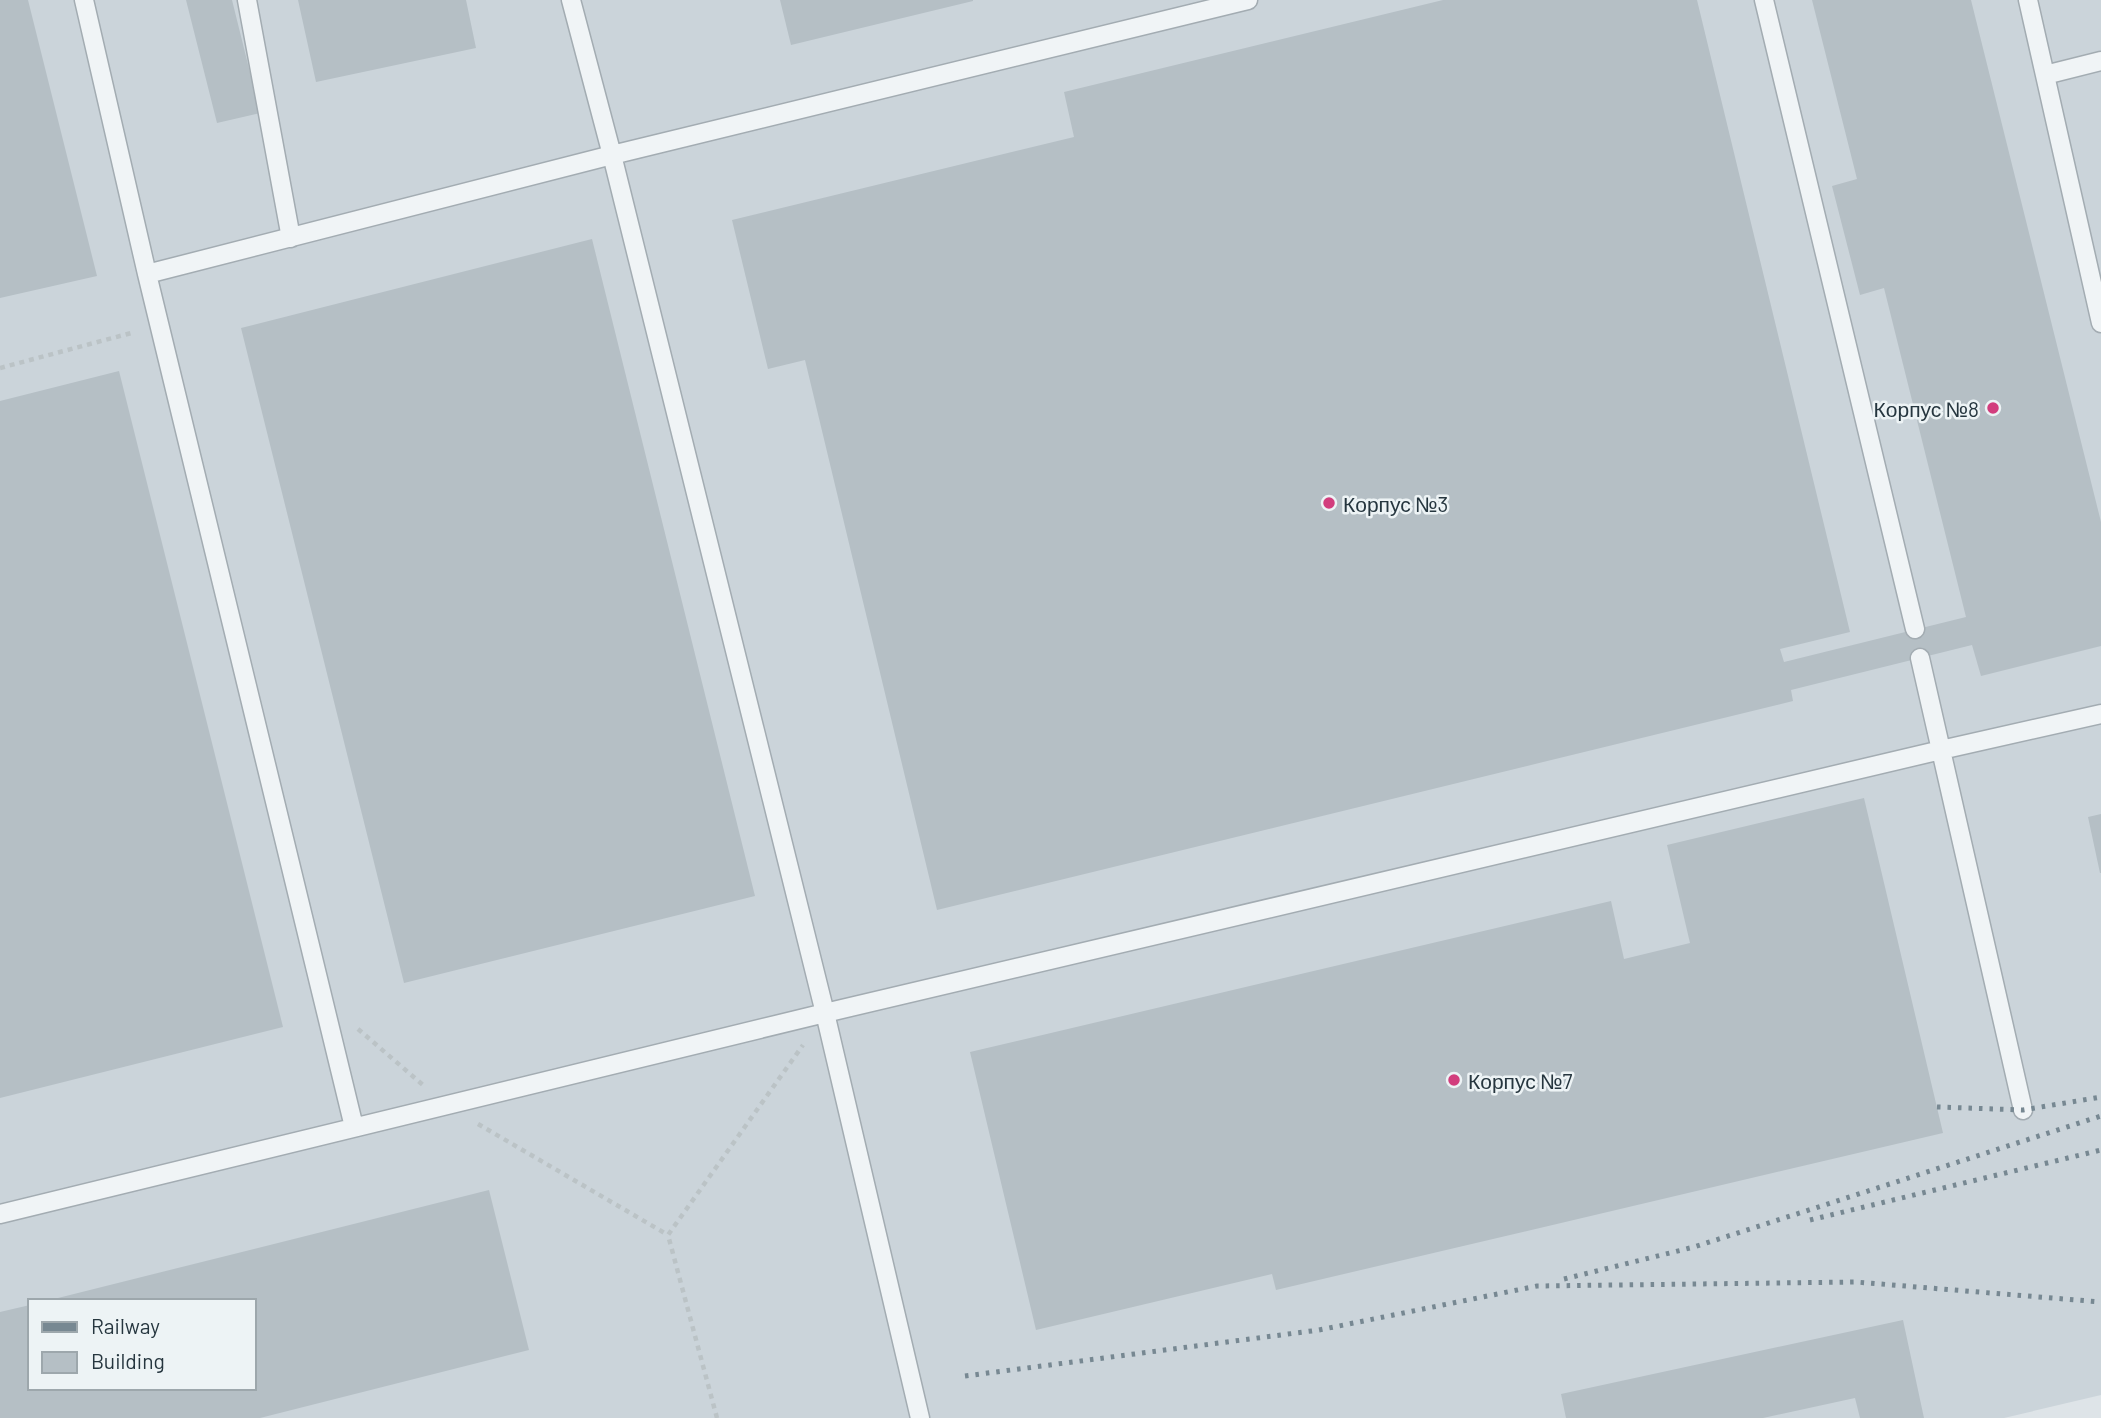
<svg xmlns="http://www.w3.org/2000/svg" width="2101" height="1418" viewBox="0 0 2101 1418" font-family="Barlow,sans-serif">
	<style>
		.built { fill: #cbd4da; fill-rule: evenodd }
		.building { fill: #b5bfc5 }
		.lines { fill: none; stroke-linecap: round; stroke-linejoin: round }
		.lane-casing { stroke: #a3acb2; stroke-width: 21 }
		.path { stroke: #bbc3c6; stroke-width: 4.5; stroke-dasharray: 5 5; stroke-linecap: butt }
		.lane { stroke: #f0f4f6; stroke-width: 18 }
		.rail { stroke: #778892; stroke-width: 5; stroke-dasharray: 3.5 7; stroke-linecap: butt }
		.poi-dot { fill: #d23d7d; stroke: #edf3f5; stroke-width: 2.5 }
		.labels { text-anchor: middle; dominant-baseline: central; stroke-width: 5; stroke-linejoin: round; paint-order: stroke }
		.poi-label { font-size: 21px; fill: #26363f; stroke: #edf3f5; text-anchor: start }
	</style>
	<rect width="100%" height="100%" fill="#dee4e8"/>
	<path class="built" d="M0,0H2101V1395L2004,1418H0ZM30,1301H254V1388H30Z"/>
	<path class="building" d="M0,0H28L97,276L0,298Z
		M186,0H232L260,113L217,123Z
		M298,0H466L476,48L316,82Z
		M780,0H973V1L791,45Z
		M1443,0H1697L1850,632L1780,649L1784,662L1966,617L1884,288L1860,295L1832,186L1857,179L1812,0H1971L2101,522V646L1981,676L1972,645L1791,690L1793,701L937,910L805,360L768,369L732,220L1074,137L1064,92Z
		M592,239L755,896L404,983L241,328Z
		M119,371L283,1027L0,1098V401Z
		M1864,798L1943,1133L1276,1290L1272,1274L1036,1330L970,1052L1611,901L1624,959L1690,943L1667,845Z
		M2101,814V873H2100L2088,817Z
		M489,1190L529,1350L260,1418H0V1312L30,1305V1388H254V1301L50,1300Z
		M1903,1320L1924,1418H1860L1855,1398L1763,1418H1566L1561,1394Z"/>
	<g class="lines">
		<g class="lane-casing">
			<path id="lane" d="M84,0L147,274L612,155L1248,0
				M247,0L291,238
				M571,0L612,155L825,1013L920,1418
				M1764,0L1915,629
				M2028,0L2101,323
				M2045,75L2101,61
				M147,274L354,1127
				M1920,658L2023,1110
				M0,1214L825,1013L1941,750L2101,714"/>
		</g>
		<path class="path" d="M0,368L135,332
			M358,1029L423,1085
			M478,1124L668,1235
			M717,1418L668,1235L803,1045"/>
		<use href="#lane" class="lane"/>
		<path class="rail" d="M1937,1107L2023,1110L2101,1097
			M1810,1220L2101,1150
			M1564,1279L1694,1247L2101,1116
			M965,1376L1319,1330L1537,1286L1856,1282L2101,1302"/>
	</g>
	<g class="poi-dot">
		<circle cx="1993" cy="408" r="7"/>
		<circle cx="1329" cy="503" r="7"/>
		<circle cx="1454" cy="1080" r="7"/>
	</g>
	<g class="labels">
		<g class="poi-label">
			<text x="1979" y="408" text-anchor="end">Корпус №8</text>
			<text x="1343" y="503">Корпус №3</text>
			<text x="1468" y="1080">Корпус №7</text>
		</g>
	</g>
	<rect x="28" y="1299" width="228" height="91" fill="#edf3f5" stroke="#9da7ac" stroke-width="2"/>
	<rect x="42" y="1322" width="35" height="10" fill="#778892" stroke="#9da7ac" stroke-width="2"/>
	<text x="91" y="1334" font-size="21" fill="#26363f">Railway</text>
	<rect x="42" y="1352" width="35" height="21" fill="#b5bfc5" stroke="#9da7ac" stroke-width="2"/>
	<text x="91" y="1369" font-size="21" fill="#26363f">Building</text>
</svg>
